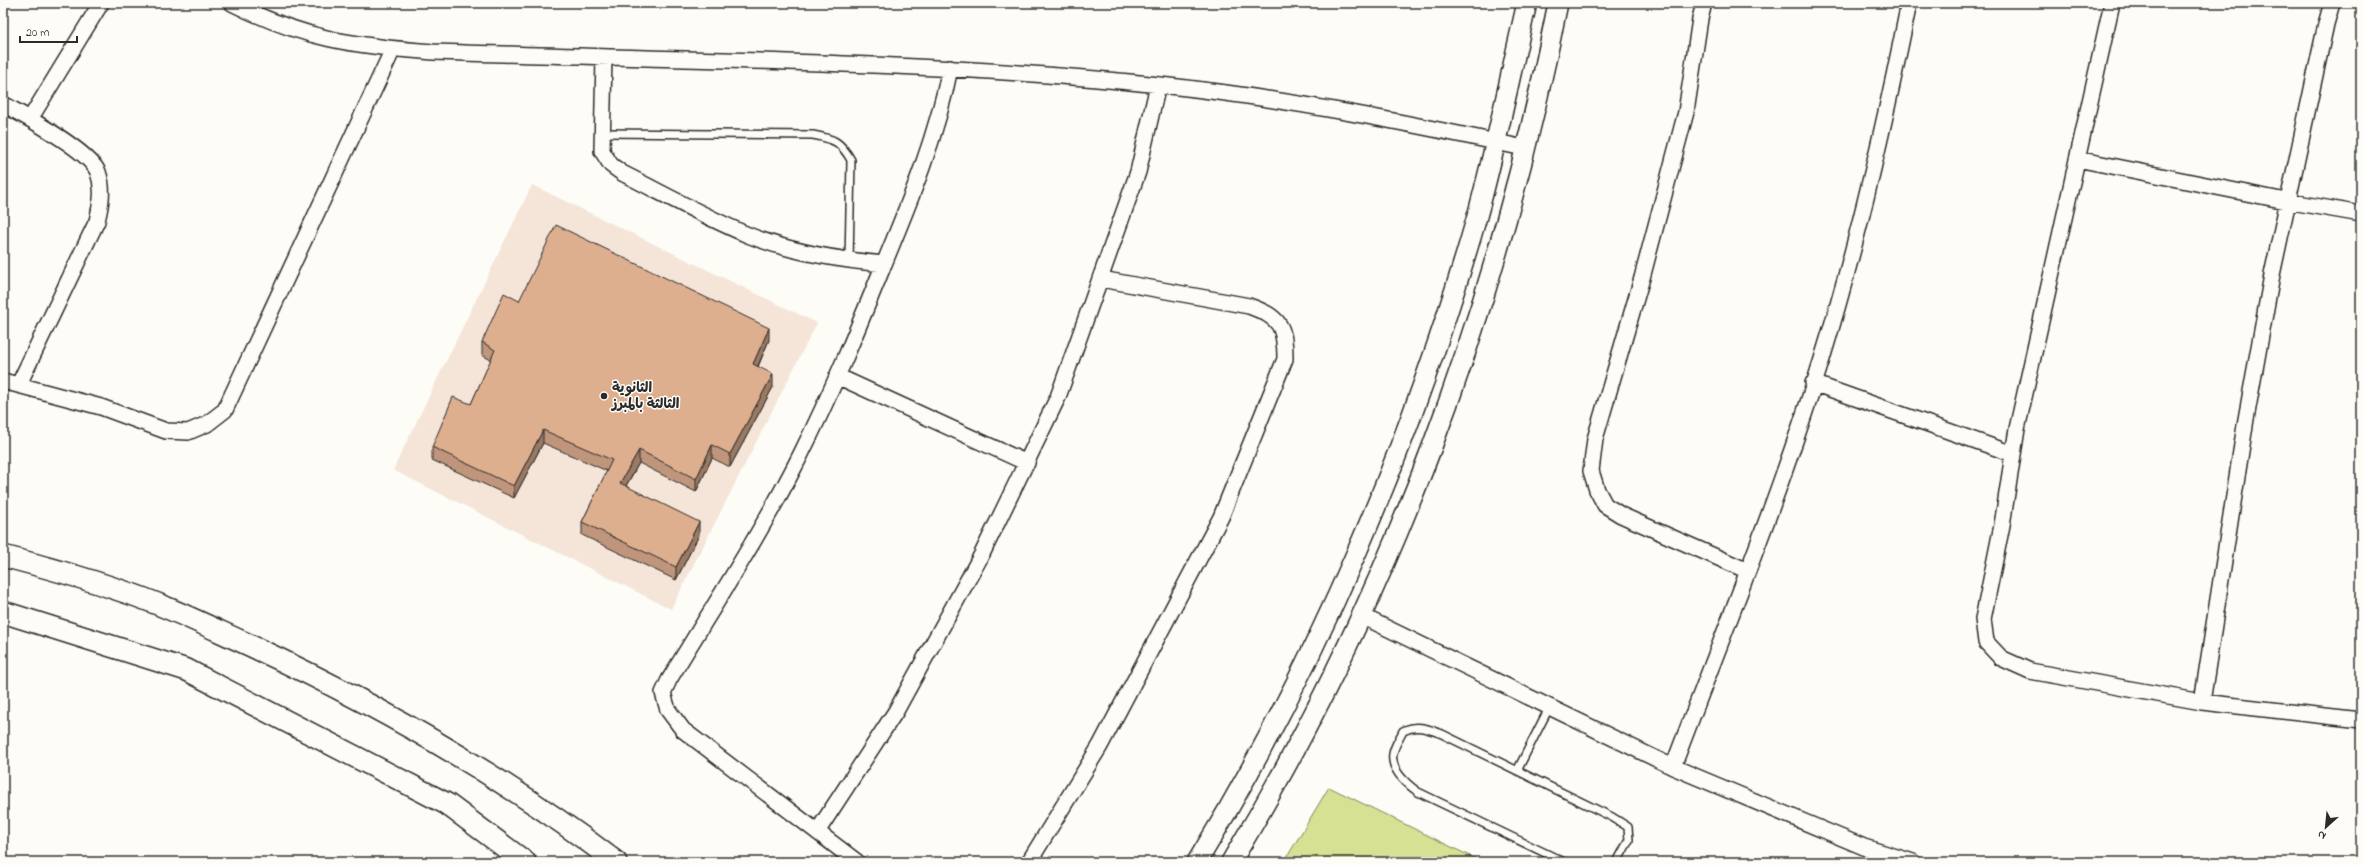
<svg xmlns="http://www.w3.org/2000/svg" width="2364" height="865" viewBox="0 0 2364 865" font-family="'Indie Flower','Playpen Sans Arabic',sans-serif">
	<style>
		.built { fill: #f4e5d8 }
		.park { fill: #d6e194; stroke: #808660 }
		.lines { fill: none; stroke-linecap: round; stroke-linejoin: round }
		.service-casing { stroke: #2b2b2b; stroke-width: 10 }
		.minor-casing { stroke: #2b2b2b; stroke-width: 18 }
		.tertiary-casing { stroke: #2b2b2b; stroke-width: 22 }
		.secondary-casing { stroke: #2b2b2b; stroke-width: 24 }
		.service { stroke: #fdfcf7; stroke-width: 7 }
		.minor { stroke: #fdfcf7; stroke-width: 15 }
		.tertiary { stroke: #fdfcf7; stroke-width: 19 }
		.secondary { stroke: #fdfcf7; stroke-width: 21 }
		.wall { fill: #bf967b; stroke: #2b2b2b }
		.shaded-wall { fill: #9b7a64; stroke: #2b2b2b }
		.building { fill: #deaf8f; stroke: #2b2b2b }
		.poi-dot { fill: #2b2b2b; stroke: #fdfcf7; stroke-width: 1.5 }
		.labels { text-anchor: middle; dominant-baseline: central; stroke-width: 3; stroke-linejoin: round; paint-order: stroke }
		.poi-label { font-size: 14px; font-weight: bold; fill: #2b2b2b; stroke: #fdfcf7; text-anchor: start }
	</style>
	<rect width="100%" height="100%" fill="#fdfcf7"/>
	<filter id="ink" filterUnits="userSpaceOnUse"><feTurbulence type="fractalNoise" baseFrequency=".025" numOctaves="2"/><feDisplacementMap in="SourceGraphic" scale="8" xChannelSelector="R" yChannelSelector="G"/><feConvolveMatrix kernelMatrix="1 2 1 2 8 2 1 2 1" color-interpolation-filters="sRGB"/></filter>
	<g filter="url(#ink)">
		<path class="built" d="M532,185L817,323L671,609L393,470Z"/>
		<path class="park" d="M1329,787L1482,862H1284Z"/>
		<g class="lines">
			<g class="service-casing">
				<path id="service" d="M603,133L813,135C834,139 840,141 851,160L849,261
					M1518,769L1549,708
					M1564,862L1418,792C1407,784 1390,770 1393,754C1394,746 1400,738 1403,731C1418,724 1428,729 1442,734L1612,817L1628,827L1629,840L1617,862"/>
			</g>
			<g class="minor-casing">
				<path id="minor" d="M232,3C303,39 354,46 433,52C675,60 919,60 1160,85C1283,98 1404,122 1524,148
					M1704,3L1700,19L1686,112L1642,278L1595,439L1591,471L1597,490L1605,505L1621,515L1748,571
					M2112,3L2017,429L2002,525L1983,619L1986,642L2001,658L2030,671L2202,702L2361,720
					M604,57L602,151L611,165L622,173C664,194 705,217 748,235C790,252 839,260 884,264
					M3,104C25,116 89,151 98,172C104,189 101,204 97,221L19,384
					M30,119L101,3
					M2077,159L2286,201L2361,214
					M837,376L1027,463
					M3,381L101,407L166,431L188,432L207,424L225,410L393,49
					M1813,383L2013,454
					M1362,616L1673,767L1864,847L1913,862
					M2202,702L2246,419L2272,275L2326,24L2332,3
					M1673,767C1724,632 1779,497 1822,359C1858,242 1885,123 1909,3
					M817,832L896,711L982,554L1058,397L1138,172L1158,85
					M857,862L683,730L668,710L663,693L669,680C714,605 762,532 801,454C832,392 858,328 884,264C910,201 937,136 950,68
					M1029,862L1100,746L1221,517L1285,359C1285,326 1280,317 1249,306L1101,279"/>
			</g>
			<g class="tertiary-casing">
				<path id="tertiary" d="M1197,862C1317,665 1412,442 1476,220C1496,149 1510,75 1527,3
					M1231,862C1390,599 1499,304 1558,3"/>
			</g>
			<g class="secondary-casing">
				<path id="secondary" d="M3,556C42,566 81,577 119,590C163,604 205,625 247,644C377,704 501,775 616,862
					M3,612L187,670L447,804L525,862"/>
			</g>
			<use href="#service" class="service"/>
			<use href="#minor" class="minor"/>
			<use href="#tertiary" class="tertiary"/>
			<use href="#secondary" class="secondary"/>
		</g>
		<path class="wall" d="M519,301L769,340L758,367L773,387L730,467L712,458L696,492L639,463L626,486L699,535L676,580L582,535V522L607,471L543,443L514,498L432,460V447L471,404L491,360L482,355V342Z"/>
		<path class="shaded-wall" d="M769,328V340L753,377V364Z
			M773,374V387L730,467V454Z
			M543,430V443L514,498V486Z
			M712,445V458L696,492V479Z
			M639,450V463L620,496V483Z
			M699,522V535L676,580V567Z"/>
		<path class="building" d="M556,225L769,328L753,364L773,374L730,454L712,445L696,479L639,450L620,483L699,522L676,567L582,522L612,460L543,430L514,486L432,447L453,397L471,404L495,350L482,342L504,293L519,301Z"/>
	</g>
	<circle class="poi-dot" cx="604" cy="396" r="4"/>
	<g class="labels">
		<g class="poi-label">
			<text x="612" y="388">الثانوية<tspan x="612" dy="16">الثالثة بالمبرز</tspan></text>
		</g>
	</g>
	<rect width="2364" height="865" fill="none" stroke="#fdfcf7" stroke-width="16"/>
	<rect x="8" y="8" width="2348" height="849" fill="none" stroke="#2b2b2b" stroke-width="1.5" filter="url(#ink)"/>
	<g transform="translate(2326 827) rotate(207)" stroke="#fdfcf7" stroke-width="3" paint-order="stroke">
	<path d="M0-3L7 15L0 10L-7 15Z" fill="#2b2b2b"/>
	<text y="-6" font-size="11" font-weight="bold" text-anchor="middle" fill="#2b2b2b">N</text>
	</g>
	<path d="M20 36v6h57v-6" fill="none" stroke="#2b2b2b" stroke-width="2"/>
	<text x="26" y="36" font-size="12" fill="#2b2b2b" stroke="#fdfcf7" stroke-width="3" paint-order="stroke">20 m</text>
</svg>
